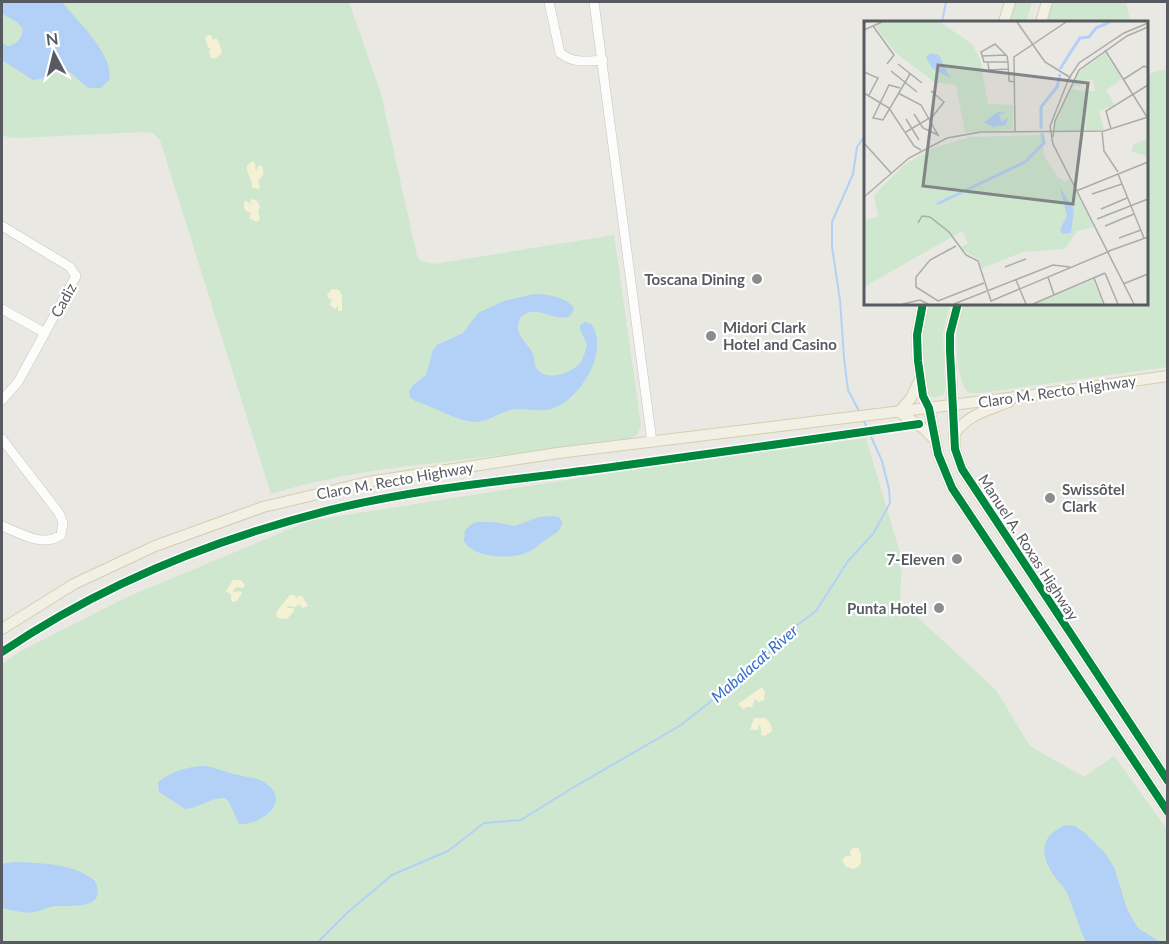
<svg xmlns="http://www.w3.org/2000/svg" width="1169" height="944" viewBox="0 0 1169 944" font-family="Lato,sans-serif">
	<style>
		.green { fill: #cee7ce }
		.sand { fill: #f5f1d4 }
		.water { fill: #b3d1f6 }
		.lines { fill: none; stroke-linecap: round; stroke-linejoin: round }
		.stream { stroke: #b3d1f6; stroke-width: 2 }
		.minor-casing { stroke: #c6c5c5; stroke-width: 10 }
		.major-casing { stroke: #d5cead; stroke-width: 12 }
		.minor { stroke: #fcfcfb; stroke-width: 9 }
		.major { stroke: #f2f0e5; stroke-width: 10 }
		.cycleway-casing { stroke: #fff; stroke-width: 11 }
		.cycleway { stroke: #00873e; stroke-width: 8 }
		.poi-dot { fill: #8a8c8e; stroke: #fff; stroke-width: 2 }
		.labels { text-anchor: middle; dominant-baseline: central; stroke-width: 4.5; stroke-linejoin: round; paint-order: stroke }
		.poi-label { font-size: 15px; font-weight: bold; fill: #575b61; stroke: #fff; text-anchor: end }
		.street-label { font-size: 15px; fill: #575b61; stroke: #fff }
		.water-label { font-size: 16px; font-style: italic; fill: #346bcd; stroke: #fff }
		.inset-river { fill: none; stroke: #b3d1f6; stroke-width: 3 }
		.inset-road { fill: none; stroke: #abacaa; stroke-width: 1.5 }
		.view { fill: #828587; fill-opacity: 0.15; stroke: #828587; stroke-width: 3 }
		.inset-edge { fill: none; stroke: #575b61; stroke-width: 3 }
	</style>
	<rect width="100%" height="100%" fill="#eae8e2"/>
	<path class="green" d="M2,2H349L381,94L417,256L421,261L434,264L614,235L641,425L637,435L625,441L392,468L348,475L302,485L271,494L160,140L153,133L145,132L16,138L2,136Z
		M1013,2H1032L1026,22H1007Z
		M1053,2H1126L1130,20L1104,22L1103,19L1091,22H1046Z
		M1167,69V367L980,393H969C958,385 955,346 957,332C958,322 962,312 965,303H1146L1147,74Z
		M927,303H950L943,333L945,391L943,395L934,398L928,394C923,362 919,334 927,303Z
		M866,438L902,560L900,601L996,690L1030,746L1084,777L1114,756L1167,829V942H2V664L21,651L125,598L309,521L654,466Z"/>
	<path class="sand" d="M208,35H211L213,40L216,38L219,42L222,53L215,59L210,57L209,51L211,49L208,47L205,38Z
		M252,161L255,163L256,171L259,165L263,167V175L258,181L260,187L258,189L252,188C253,179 246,174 247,166Z
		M252,199L256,200L260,206L258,212L260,219L257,222L249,218L251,213L247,212L244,208V202L247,201L251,205L250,201Z
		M332,289L339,290L342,295V311H338V305L335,309L330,305L332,298L329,299L327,295Z
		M233,580H241L245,585L243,588L237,587L233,590L234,592L240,591L242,593L237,601L233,602L231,600V595L226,591Z
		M290,595H294L297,598L299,596H302L308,606L303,608L299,604L296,607L288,606L287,608H294V611L287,619L278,618L276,616L277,611Z
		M762,687L765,692L764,700L759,702L755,699L752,707H746L744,710L738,704Z
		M754,718H766L771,725L772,731L765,736L761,735V728L759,724L758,730H750Z
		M853,848H858L861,854V864L854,869L846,867L842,860L846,856H851L850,851Z"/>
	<path class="water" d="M2,2H62C76,20 115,55 109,80L101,88H88L71,73L62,68L45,78L33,80L2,60V42L7,46C16,46 22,38 23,29L17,22L2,14Z
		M534,294C547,294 568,297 574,309L570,316C553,323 536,302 520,318C514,333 523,339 531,350C536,357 532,365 539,371C549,381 572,373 580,363C584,358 585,351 587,345L580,329V325L585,322L591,324C611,351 579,401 551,409C538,413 524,407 510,410C499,413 487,422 476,422C458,422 433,406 415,401L410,397L409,392L413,385L426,375L433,350L437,345L463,333L478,313L504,301Z
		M553,516L559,517L562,522C561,532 554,534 547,539C539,545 530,553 519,555C504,559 471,556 464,541L465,530L473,523L478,522H493L515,526L539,517Z
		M206,766C217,768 227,773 238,775C249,778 259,777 268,785C291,803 259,826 239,824L229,802L225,798C211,797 199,808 185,809L159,792L158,782C173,771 188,766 206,766Z
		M1066,825L1075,826L1085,833L1105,853L1114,867L1127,909L1138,928L1160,942H1086C1078,926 1074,909 1067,893C1064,886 1057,881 1053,874C1039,853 1041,835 1066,825Z
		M13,862C39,863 73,863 94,880C110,909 72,906 56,906C48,906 42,911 34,912C23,914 12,910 2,908V864Z"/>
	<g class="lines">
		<path class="stream" d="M942,22L946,2
			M859,411L848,390L844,358L840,300L832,247V222L853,174L857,147L866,134
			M318,942L348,912L392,875L448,851L484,823L521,820L569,790L681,725L758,664L785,634L816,611L848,561L873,534L890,503L889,489L882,461L863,419"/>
		<g class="minor-casing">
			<path id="minor" d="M549,2L560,53C574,64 587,61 603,60
				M594,2L652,442
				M2,226L70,267L76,276L18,382L2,400
				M2,309L45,333
				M2,439L59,513L63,523L61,535C43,548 20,533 2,526"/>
		</g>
		<g class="major-casing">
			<path id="major" d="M1004,22L1010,2
				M1041,22L1047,2
				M923,303L917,335L918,361L923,396L929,408L938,454L952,488L1168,812
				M958,303L950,334V351L955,449L962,469L1168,781
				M920,379L911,398L899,412L923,428L935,440
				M954,435C966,415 988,410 1009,402
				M2,629L74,584L155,546L263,507L368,482L558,453L1025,396L1168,376"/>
		</g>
		<use href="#minor" class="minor"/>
		<use href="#major" class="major"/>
		<g class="cycleway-casing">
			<path id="cycleway" d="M923,303L917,335L918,361L923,396L929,408L938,454L952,488L1168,812
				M958,303L950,334V351L955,449L962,469L1168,781
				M2,652C101,585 214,539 330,510C420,488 514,480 605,468C710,454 814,439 919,424"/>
		</g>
		<use href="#cycleway" class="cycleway"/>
	</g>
	<g class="poi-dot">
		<circle cx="757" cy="279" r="6"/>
		<circle cx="711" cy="336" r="6"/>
		<circle cx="1050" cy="498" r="6"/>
		<circle cx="957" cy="559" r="6"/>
		<circle cx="939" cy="608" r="6"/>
	</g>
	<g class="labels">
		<g class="poi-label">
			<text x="745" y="279">Toscana Dining</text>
			<text x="723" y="327" text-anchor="start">Midori Clark<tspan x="723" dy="17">Hotel and Casino</tspan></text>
			<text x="1062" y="489" text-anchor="start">Swissôtel<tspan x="1062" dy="17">Clark</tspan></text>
			<text x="945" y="559">7-Eleven</text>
			<text x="927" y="608">Punta Hotel</text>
		</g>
		<g class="street-label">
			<text transform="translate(63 300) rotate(-61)">Cadiz</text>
			<text transform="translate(1057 391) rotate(-8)">Claro M. Recto Highway</text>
			<text transform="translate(395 480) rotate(-10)">Claro M. Recto Highway</text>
			<text transform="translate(1029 547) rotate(57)">Manuel A. Roxas Highway</text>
		</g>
		<g class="water-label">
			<text transform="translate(754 663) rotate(-41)">Mabalacat River</text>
		</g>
	</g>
	<g transform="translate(864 21)">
		<rect width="284" height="284" fill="#eae8e2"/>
		<path d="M19,1H76L108,23L116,38L124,83L149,84V109L101,112L92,64L70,61L31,31L11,5ZM241,32L258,58L242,69L251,84L235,90L240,109L192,110L191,103L213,52ZM229,59L231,70L209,69V65L218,64V60ZM178,114L180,135L194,156L201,161L205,158L230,206L213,210L201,228L159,231L118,247L115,239L96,227L104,222L98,210L0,266V199L14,196L10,174L40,144L67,128L106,116ZM283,118V133L278,138L281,134L268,131L269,124ZM229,259L239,283H170Z" fill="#cee7ce" fill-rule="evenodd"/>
		<path d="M67,32L75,34L86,57L68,47L62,36ZM134,91L142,92L135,94L138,101L145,95L141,104L129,106L120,101ZM196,167L210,188L207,212L198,213L196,208L203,195Z" fill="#b3d1f6"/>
		<path class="inset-river" d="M208,29L216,17L225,16L232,7L246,1M196,48L208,29M177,108V86L193,66L196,53M73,183L161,141L180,122L178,112"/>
		<path class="inset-road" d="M153,1L181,41L207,57M9,5L30,34L23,43M0,9L18,1M241,29L283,96M118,35L142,34M144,41H120L117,31L131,23L143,35L144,41L145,60L150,61M124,42L125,49L144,48M34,43L58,62M27,50L53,71M0,51L14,57L5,74M260,58L280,45L284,47M36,67L25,64L9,97L19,99L46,53M0,72L25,87L50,125L57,129M34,72L57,84L74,114L59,107L50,93M42,98L55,119M247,108L242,90L284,64M238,110L240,130L254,151M42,111L69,95L80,81L67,70M151,111L150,36L202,1M189,116L191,100L215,49L263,15L284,6M0,122L27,152M254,153L280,217M212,170L284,141M228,173L258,163M0,176L45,137L83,117L117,111L240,110L284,96M237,188L263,177M233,198L284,178M54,202L58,195L66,196L85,211L102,234L114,240L127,280L246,230M241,205L270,193M255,217L277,209M92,225L66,239L52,256V266L74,280L120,262M245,230L284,216M141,246L162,238M241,252L254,283M184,256L190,274M230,257L240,283M152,259L162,283M259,263L284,253M39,283L56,279L64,283M90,283L189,244L206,246M169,283L241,252M270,283L189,123L186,105L205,57L215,42L260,12L284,2"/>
		<path class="view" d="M74,44L224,62L209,183L59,165Z"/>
		<rect width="284" height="284" class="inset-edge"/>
	</g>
	<rect width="1169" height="944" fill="none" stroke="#575b61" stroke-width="6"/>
	<g transform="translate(54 54) rotate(353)" stroke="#ffffff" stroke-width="4.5" paint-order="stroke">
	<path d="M0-4.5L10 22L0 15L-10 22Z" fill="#575b61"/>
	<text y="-9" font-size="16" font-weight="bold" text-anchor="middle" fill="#575b61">N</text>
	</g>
</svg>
